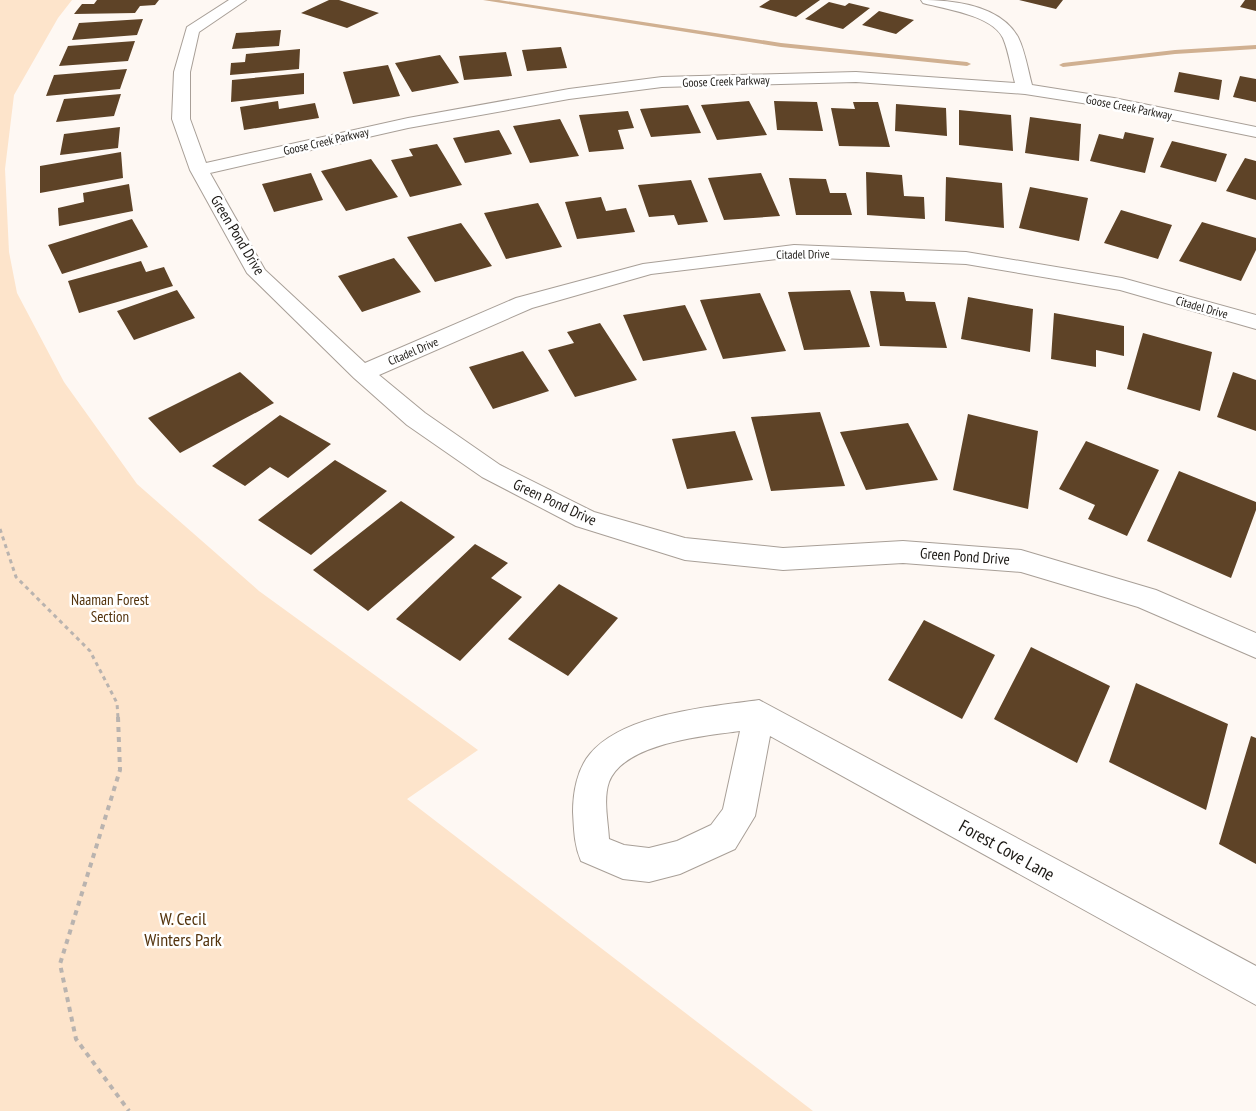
<svg xmlns="http://www.w3.org/2000/svg" width="1256" height="1111" viewBox="0 0 1256 1111" font-family="'PT Sans Narrow',sans-serif">
	<style>
		.green { fill: #fde4cb }
		.lines { fill: none; stroke-linecap: round; stroke-linejoin: round }
		.stream { fill: #d0b091; fill-rule: evenodd }
		.building { fill: #5e4327 }
		.minor-casing { stroke: #a89f97; stroke-width: 2 }
		.path-far1 { stroke: #b9b3af; stroke-width: 3; stroke-dasharray: 4 4; stroke-linecap: butt }
		.path { stroke: #b9b3af; stroke-width: 4; stroke-dasharray: 5 5; stroke-linecap: butt }
		.minor { fill: #fff; fill-rule: evenodd }
		.labels { text-anchor: middle; dominant-baseline: central; stroke-width: 5; stroke-linejoin: round; paint-order: stroke }
		.far-street-label { font-size: 12px; fill: #1c1915; stroke: #fff }
		.street-label { font-size: 15px; fill: #1c1915; stroke: #fff }
		.park-label { font-size: 15px; fill: #53330d; stroke: #fff }
		.near-street-label { font-size: 18px; fill: #1c1915; stroke: #fff }
		.near-park-label { font-size: 18px; fill: #53330d; stroke: #fff }
	</style>
	<rect width="100%" height="100%" fill="#fef8f3"/>
	<path class="green" d="M0,0H72L58,18L14,95L5,169L9,252L17,293L64,382L137,484L259,591L478,750L407,799L813,1111H0Z"/>
	<g class="lines">
		<path class="stream" d="M483,0H499L781,43L967,62L971,64L967,66L781,47Z
			M1256,45V49L1175,54L1063,67L1059,65L1063,63L1175,50Z"/>
	</g>
	<path class="building" d="M97,0H159L155,5L140,6L135,13L74,14L82,4H94Z
		M329,0H339L379,13L347,28L301,13Z
		M770,0H820L796,17L759,7Z
		M1019,0H1063L1056,9Z
		M1245,0H1256V11L1240,7Z
		M829,2L845,6L849,3L870,8L843,29L805,19Z
		M879,11L914,20L896,34L862,25Z
		M143,19L137,35L72,40L79,23Z
		M281,30L279,46L232,49L236,33Z
		M135,41L128,61L59,66L68,46Z
		M561,47L567,68L527,71L522,50Z
		M300,49L299,69L230,75L231,63L245,62L246,54Z
		M506,52L512,76L464,80L459,56Z
		M440,55L459,83L412,92L395,63Z
		M388,65L400,96L353,104L343,72Z
		M127,69L120,89L46,96L54,75Z
		M1179,72L1222,80L1219,100L1174,92Z
		M304,73V94L231,102L232,80Z
		M1240,76L1256,79V102L1233,97Z
		M121,94L114,116L56,122L64,99Z
		M278,101L279,109L315,103L319,118L244,130L240,107Z
		M749,101L767,135L717,140L701,105Z
		M774,101L817,102L823,131L777,130Z
		M853,102H878L890,147L839,146L831,108L855,109Z
		M896,104L946,108L947,136L895,131Z
		M688,105L701,133L651,137L640,109Z
		M959,110L1011,115L1013,151L959,145Z
		M628,111L634,128L618,130L624,149L589,152L579,115Z
		M1030,117L1081,124L1079,161L1025,153Z
		M560,119L579,156L530,163L513,126Z
		M120,127L118,148L60,155L64,134Z
		M499,130L512,154L465,163L453,138Z
		M1125,132L1154,138L1145,173L1090,161L1099,134L1123,139Z
		M1172,141L1227,154L1216,182L1160,167Z
		M437,144L462,185L410,197L391,160L413,156L409,149Z
		M121,152L123,178L40,193V166Z
		M1245,158L1256,161V200L1226,191Z
		M371,159L398,197L346,211L321,171Z
		M866,172L902,175L904,196L924,197L925,219L867,215Z
		M311,173L323,200L274,212L262,184Z
		M761,173L780,216L724,220L708,178Z
		M946,177L1002,183L1004,228L945,221Z
		M789,178L826,179L830,193H846L852,215H796Z
		M691,180L708,222L678,225L674,215L649,217L638,185Z
		M129,184L133,211L59,226L58,208L84,202L83,193Z
		M1030,187L1088,198L1079,241L1019,228Z
		M601,197L606,211L626,208L635,232L577,239L565,202Z
		M538,203L562,247L506,259L484,213Z
		M1121,210L1172,225L1158,259L1104,243Z
		M132,219L148,247L62,274L48,245Z
		M1202,222L1256,238V250L1241,281L1179,261Z
		M461,223L492,266L435,282L407,237Z
		M394,258L421,292L362,312L338,276Z
		M141,261L146,272L164,267L173,286L79,313L68,281Z
		M177,290L195,318L134,340L117,311Z
		M850,290L870,347L804,350L788,292Z
		M870,291L904,292L906,301L935,302L947,348L880,346Z
		M760,293L786,351L723,359L700,300Z
		M968,297L1033,309L1030,352L961,339Z
		M685,305L707,350L643,361L623,315Z
		M1054,313L1124,326V356L1096,350V367L1051,359Z
		M600,323L637,380L575,397L548,350L574,343L567,332Z
		M1143,333L1212,352L1200,411L1127,389Z
		M523,351L549,391L493,409L469,367Z
		M240,372L274,403L180,453L148,418Z
		M1233,372L1256,380V431L1217,417Z
		M820,412L845,486L771,491L751,417Z
		M968,414L1038,431L1028,509L953,490Z
		M280,415L331,444L288,478L270,467L245,486L212,466Z
		M908,423L938,480L866,490L840,432Z
		M735,431L753,480L687,489L672,439Z
		M1086,441L1159,470L1127,536L1088,519L1095,505L1059,489Z
		M335,460L387,491L311,555L258,520Z
		M1179,471L1256,502V510L1231,578L1147,541Z
		M401,501L455,537L368,611L313,570Z
		M475,544L508,563L491,578L522,597L460,661L396,619Z
		M559,584L618,618L568,676L508,639Z
		M924,620L995,655L962,719L888,680Z
		M1031,647L1110,686L1077,763L994,719Z
		M1136,683L1228,724L1206,810L1109,762Z
		M1251,736L1256,738V864L1219,844Z"/>
	<g class="lines">
		<g class="minor-casing">
			<path id="minor" d="M229,0H246L199,32L190,72V119L206,163L408,118L569,89L662,77L856,72L1015,83C1011,69 1009,52 1003,38C992,15 945,9 923,3L921,0C953,0 1000,5 1018,37C1025,51 1028,70 1032,85L1114,98L1256,127V137L1114,108L1025,94L856,82L662,87L569,99L408,128L210,173L265,270L365,363L516,298L643,264L794,245L966,252L1122,278L1256,315V329L1120,290L966,264L794,257L651,274L532,308L379,375L425,413L500,465L594,512L685,538L783,548L903,541L1021,550L1156,590L1256,633V658L1138,607L1021,572L903,563L783,570L685,560L576,526L482,477L407,425L354,378L247,273L190,170L172,119L174,72L187,27Z
				M759,700L1256,966V1005L770,736L755,816L735,849L680,874L649,882L623,879L581,861C574,845 574,829 573,812C573,793 577,769 590,754C624,713 710,707 759,700ZM740,731L723,809L711,825L677,841L649,848L624,845L609,839C608,821 603,799 609,782C624,743 704,736 740,731Z"/>
		</g>
		<path class="path-far1" d="M0,529L16,577L90,651L117,703L118,718"/>
		<path class="path" d="M118,717L120,770L60,964L76,1039L129,1111"/>
		<use href="#minor" class="minor"/>
	</g>
	<g class="labels">
		<g class="far-street-label">
			<text transform="translate(726 81) rotate(-2)">Goose Creek Parkway</text>
			<text transform="translate(1129 107) rotate(11)">Goose Creek Parkway</text>
			<text transform="translate(326 141) rotate(-13)">Goose Creek Parkway</text>
			<text transform="translate(803 254) rotate(-1)">Citadel Drive</text>
			<text transform="translate(1202 307) rotate(16)">Citadel Drive</text>
			<text transform="translate(413 351) rotate(-23)">Citadel Drive</text>
		</g>
		<g class="street-label">
			<text transform="translate(238 235) rotate(59)">Green Pond Drive</text>
			<text transform="translate(555 502) rotate(25)">Green Pond Drive</text>
			<text transform="translate(965 556) rotate(4)">Green Pond Drive</text>
		</g>
		<g class="park-label">
			<text x="110" y="599">Naaman Forest<tspan x="110" dy="17">Section</tspan></text>
		</g>
		<g class="near-street-label">
			<text transform="translate(1007 850) rotate(29)">Forest Cove Lane</text>
		</g>
		<g class="near-park-label">
			<text x="183" y="918">W. Cecil<tspan x="183" dy="21">Winters Park</tspan></text>
		</g>
	</g>
</svg>
